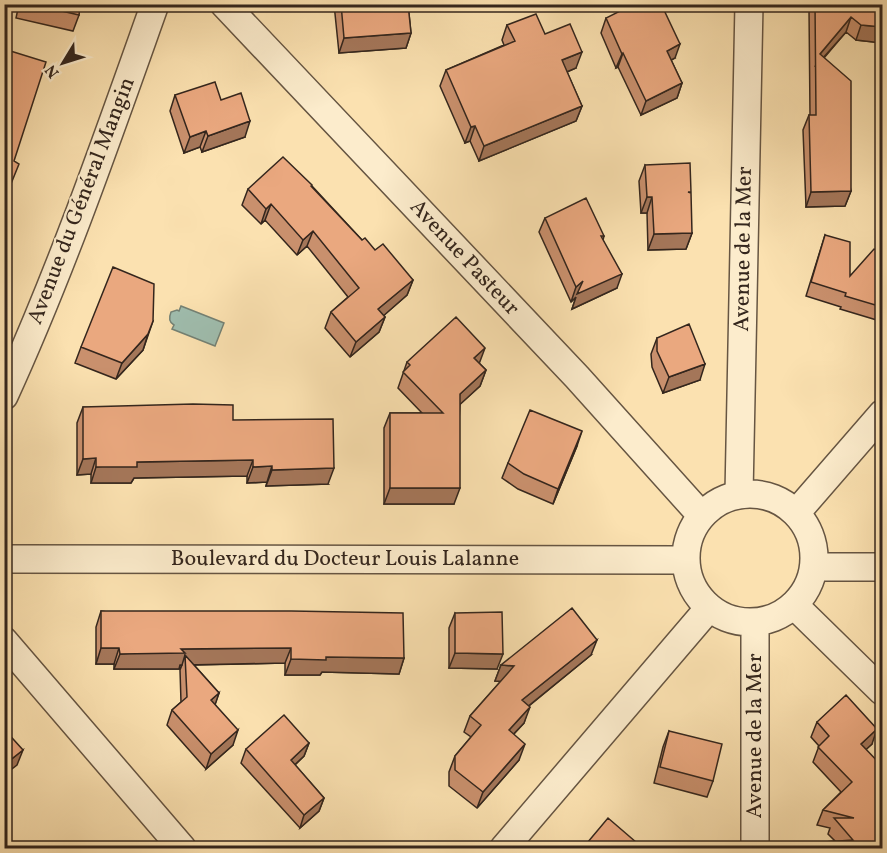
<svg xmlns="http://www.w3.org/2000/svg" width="887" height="853" viewBox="0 0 887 853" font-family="Vollkorn,serif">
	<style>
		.water { fill: #9fbdae; stroke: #748174; stroke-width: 1.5 }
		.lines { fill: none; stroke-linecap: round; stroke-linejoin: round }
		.street-casing { stroke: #665542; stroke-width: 30 }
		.street { stroke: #fceccc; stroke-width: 27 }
		.wall { fill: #c9906d; stroke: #34261d; stroke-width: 1.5 }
		.shaded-wall { fill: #a47659; stroke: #34261d; stroke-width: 1.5 }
		.building { fill: #eaa87f; stroke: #34261d; stroke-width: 1.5 }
		.labels { text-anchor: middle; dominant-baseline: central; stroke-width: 4.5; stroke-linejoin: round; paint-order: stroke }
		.street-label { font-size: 22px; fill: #34261d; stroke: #fceccc }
	</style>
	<rect width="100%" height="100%" fill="#fbe1b0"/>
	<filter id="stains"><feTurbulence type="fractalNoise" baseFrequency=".00333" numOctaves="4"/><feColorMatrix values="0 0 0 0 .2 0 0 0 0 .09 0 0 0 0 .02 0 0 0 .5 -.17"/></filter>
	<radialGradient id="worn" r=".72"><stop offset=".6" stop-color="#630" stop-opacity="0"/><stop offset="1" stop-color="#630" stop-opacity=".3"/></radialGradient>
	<path class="water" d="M181,306L224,323L215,346L172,329L174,325C168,322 169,317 171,312L177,310L179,311Z"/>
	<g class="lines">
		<g class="street-casing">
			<path id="street" d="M224,4L577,377L701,515
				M4,396C62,269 108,136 155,4
				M686 558a64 64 0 1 1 128 0a64 64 0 1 1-128 0Z
				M739,494L749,4
				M796,513L882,414
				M4,559L685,560
				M814,567H882
				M794,605L882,691
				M4,641L182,848
				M504,848L709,608
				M755,848V623"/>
		</g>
		<use href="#street" class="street"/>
	</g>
	<path class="wall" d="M19,4H80L79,15L73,31L16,18Z
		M334,4H408L411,33L406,48L339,53Z
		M811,4H882V43L856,40L846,32L824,58L851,191L845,206L806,207L803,130L809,115H810L809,9Z
		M606,18L675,58L671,60L682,83L677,98L641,115L618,67L616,68L601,33Z
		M507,25L545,34L576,68L567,72L582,106L576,121L479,161L470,141L465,143L440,86L446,70L504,45L502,40Z
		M175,95L221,100L245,137L202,152L200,147L184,153L170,111Z
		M645,165L692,233L686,249L648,250L647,213H641L639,181Z
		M312,186L362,240L413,280L407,295L384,315L385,317L379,332L350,357L325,328L331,312L348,297L307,246L297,255L265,220L261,224L242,205L248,189Z
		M545,218L604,236L603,240L617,288L572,309L576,297L571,302L539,232Z
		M825,235L850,276L882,251V314L880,321L840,309L841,307L806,296Z
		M153,321L143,350L116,379L75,363L81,347Z
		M657,338L700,380L663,393L652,367L651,354Z
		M407,362L479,363L486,370L480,386L460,404L454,504H384V428L390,413H422L398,388Z
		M83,407L233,420L328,484L266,486L267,482L247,483V476L134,478L131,483H91V474L77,475V423Z
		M577,446L553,504L518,489L502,478L508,463Z
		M101,611L404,658L399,674L322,672L320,675H285V663L194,665L219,693L215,704L233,745L206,769L167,725L172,710L181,702L180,670L182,665H180L179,669H114V664H96V627Z
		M455,613L497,669L449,668V628Z
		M591,655L529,706L524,723L514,734L519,760L477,808L449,786V772L455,756L471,737L464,732L470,716L501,681H495L501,665Z
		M817,722L872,744L866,749L882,849H823L825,842L835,841L828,834L830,828L817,825L823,810L841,792L813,762L819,746L811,737Z
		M669,731L713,781L707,797L654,783L663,747Z
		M309,743L304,756L295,765L324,798L319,811L300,828L241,763L246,749Z"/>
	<path class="shaded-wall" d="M851,17L846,32L815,67L820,54Z
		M861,25L882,27V43L856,40Z
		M411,33L406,48L339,53L344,38Z
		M680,44L675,58L662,65L667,51Z
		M582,52L576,68L557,76L562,60Z
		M623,53L618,67L616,68L622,54Z
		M682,83L677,98L641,115L646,101Z
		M582,106L576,121L479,161L484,146Z
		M250,121L245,137L202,152L208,136Z
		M475,126L470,141L465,143L471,127Z
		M206,131L200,147L184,153L190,137Z
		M851,191L845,206L806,207L811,192Z
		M647,197H652L647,213H641Z
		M271,204L265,220L261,224L266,209Z
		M313,231L307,246L297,255L303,240Z
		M692,233L686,249L648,250L654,234Z
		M622,274L617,288L572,309L576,297L571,302L576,287L583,281Z
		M413,280L407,295L373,325L378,309Z
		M385,317L379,332L350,357L356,342Z
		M148,334L143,350L116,379L122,363Z
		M485,348L479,364L474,358Z
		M705,364L700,380L663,393L669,377Z
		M486,370L480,386L454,410L460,394Z
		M582,431L577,446L553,504L558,489Z
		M96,458L91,474L77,475L83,459Z
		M253,460L247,476L134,478L131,483H91L96,467L137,462Z
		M272,466L267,482L247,483L253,467Z
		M334,468L328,484L266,486L272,470Z
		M390,488H460L454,504H384Z
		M597,640L591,655L516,716L522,700Z
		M101,648H119L114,664H96Z
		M291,648L285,663L186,665L185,655L182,665H180L179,669H114L120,654L181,649Z
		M455,653L503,654L497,669L449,668Z
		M326,657L404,658L399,674L322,672L320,675H285L291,659Z
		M501,665L514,666L509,682L495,681Z
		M219,693L214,708L211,700Z
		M530,707L524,723L503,745L509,730Z
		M877,729L872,744L856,759L861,744Z
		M238,730L233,745L206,769L211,754Z
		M309,743L304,756L286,773L291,760Z
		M525,744L519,760L477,808L483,792Z
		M23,750L17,765L4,775V765Z
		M324,798L319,811L300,828L304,815Z"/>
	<path class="building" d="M32,4H80L79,15Z
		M341,4H408L411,33L344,38Z
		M634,4H654L657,10L663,8L680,44L667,51L682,83L646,101L623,53L622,54L606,18Z
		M815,4H882V27L861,25L851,17L820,54L851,81V191L811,192L809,115H816Z
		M536,14L545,34L570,24L582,52L562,60L582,106L484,146L475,126L471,127L446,70L515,41L507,25Z
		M4,49L46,62L14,161L19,164L4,201Z
		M215,82L221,100L241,93L250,121L208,136L206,131L190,137L175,95Z
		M283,157L312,185L311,186L362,240L365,238L375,250L383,244L413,280L378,309L385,317L356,342L331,312L359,288L313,231L303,240L271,204L266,209L248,189Z
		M690,163L691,192H688L691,193L692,233L654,234L652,197H647L645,165Z
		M586,198L604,236H601L622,274L577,294L583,281L576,287L545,218Z
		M825,235L850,242V276L874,249L882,251V307L845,296L846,293L811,282Z
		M113,267L154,284L153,321L148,334L122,363L81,347Z
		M456,317L485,348L474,358L486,370L460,394V488H390V413H443L403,372L410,365L407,362Z
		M689,324L705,364L669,377L657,351V338Z
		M193,404L233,405V420L333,419L334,468L272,470V466L253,467V460L137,462V467H96V458L83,459V407Z
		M530,410L582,431L558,489L524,474L508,463Z
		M572,608L597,640L522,700L530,707L509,730L525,744L483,792L455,770V756L481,725L470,716L514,666L501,665Z
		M101,611H291L403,613L404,658L326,657V660L291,659V648L181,649L185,653L120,654L119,648H101Z
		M502,612L503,654L455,653V613Z
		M185,655L219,693L211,700L238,730L211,754L172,710L187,697Z
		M846,695L877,729L861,744L882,766V849H826L825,842L853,840L834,818H854L823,810L852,782L818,747L829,736L817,722Z
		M284,715L309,743L291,760L324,798L304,815L246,749Z
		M4,729L23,750L4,765Z
		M669,731L722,744L713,781L660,767Z
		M608,818L644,849H582Z
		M667,842H699V849H667Z"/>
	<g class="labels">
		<g class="street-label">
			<text transform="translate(82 201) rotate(-69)">Avenue du Général Mangin</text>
			<text transform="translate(744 249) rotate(-89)">Avenue de la Mer</text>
			<text transform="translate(464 258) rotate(47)">Avenue Pasteur</text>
			<text x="345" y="559">Boulevard du Docteur Louis Lalanne</text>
			<text transform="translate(755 736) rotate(-90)">Avenue de la Mer</text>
		</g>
	</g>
	<rect width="887" height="853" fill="none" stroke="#fbe1b0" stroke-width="24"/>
	<rect x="6" y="6" width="875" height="841" fill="none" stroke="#34261d" stroke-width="3"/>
	<rect x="12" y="12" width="863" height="829" fill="none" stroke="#34261d" stroke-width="1.5"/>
	<g transform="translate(63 63) rotate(232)" stroke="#fceccc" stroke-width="4.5" paint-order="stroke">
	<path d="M0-4.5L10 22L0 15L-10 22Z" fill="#34261d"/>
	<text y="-9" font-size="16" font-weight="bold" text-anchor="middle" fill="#34261d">N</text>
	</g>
	<rect width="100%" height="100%" filter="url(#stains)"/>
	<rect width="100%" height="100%" fill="url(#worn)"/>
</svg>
